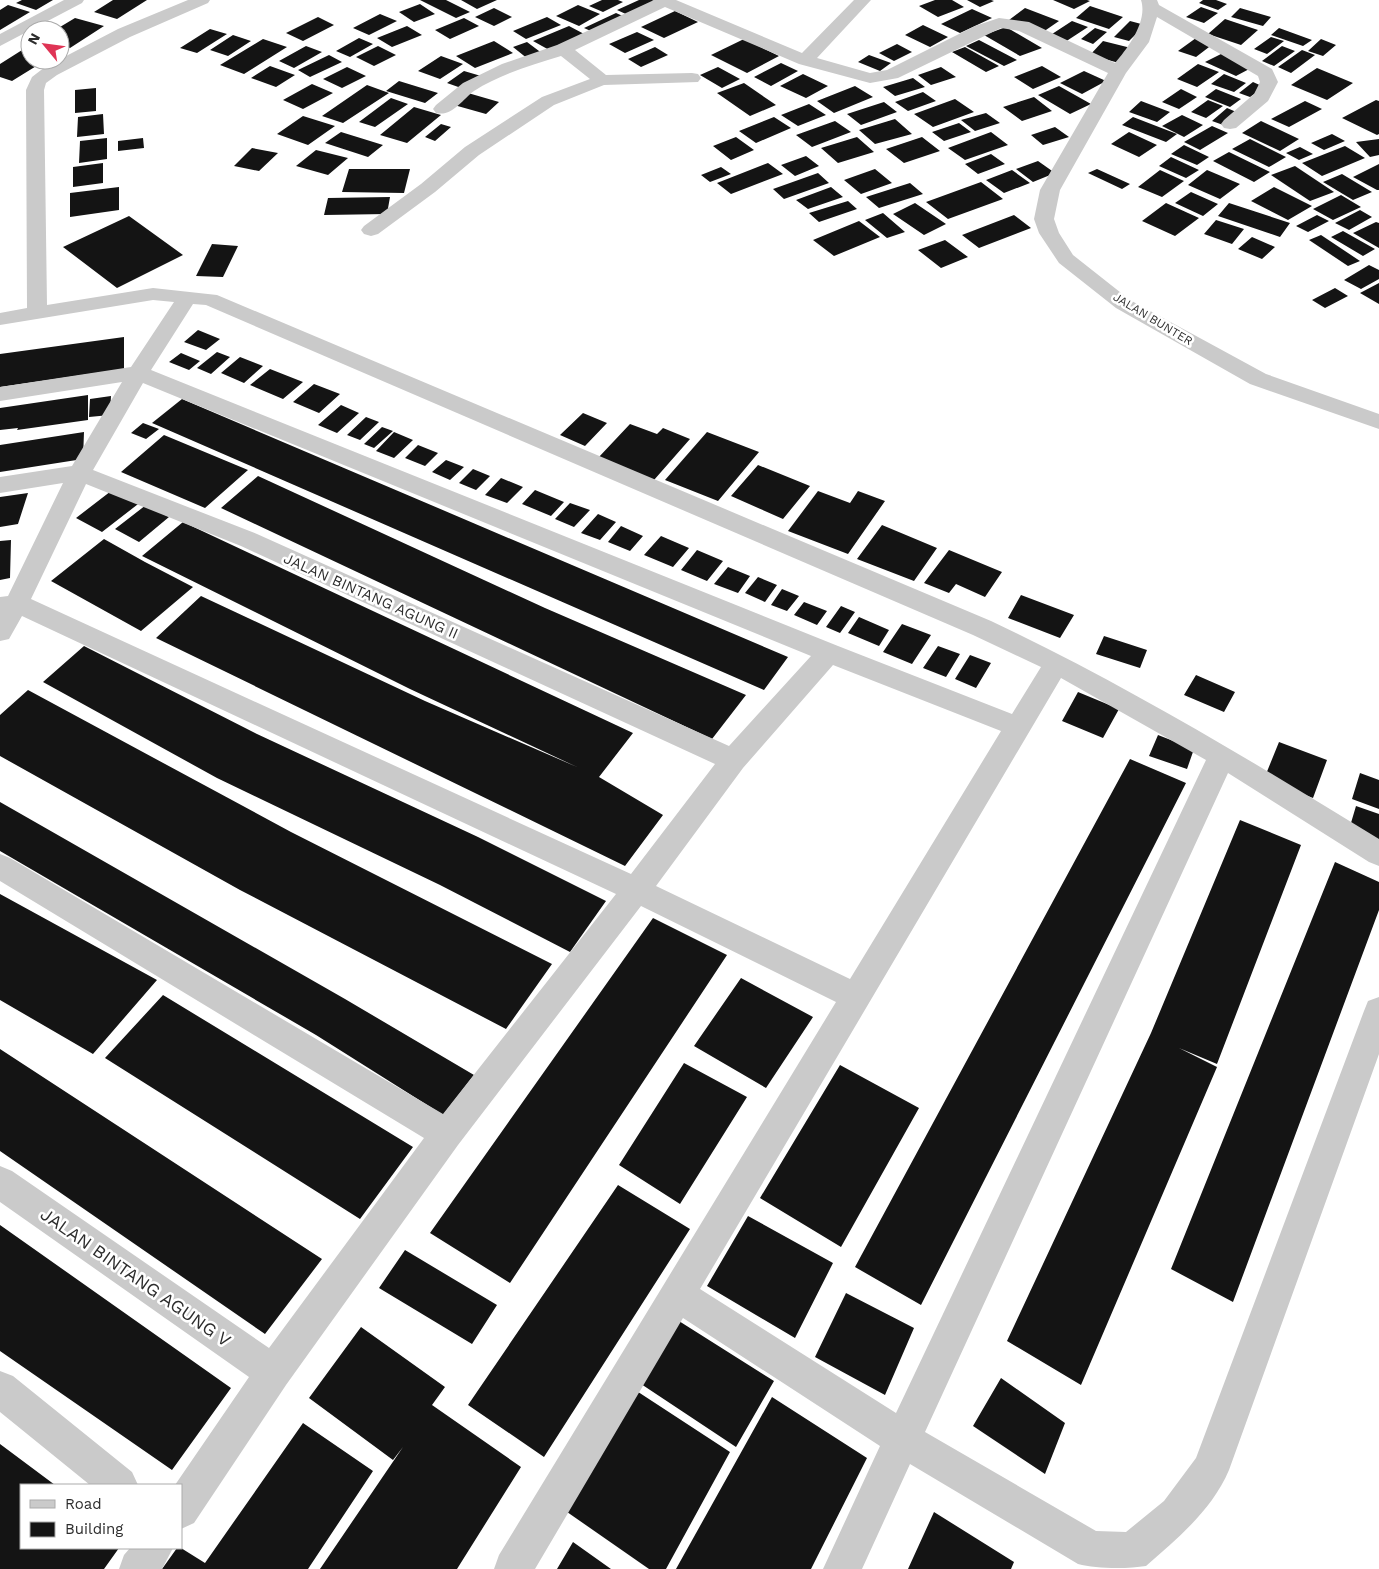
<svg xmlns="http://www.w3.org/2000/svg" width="1379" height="1569" viewBox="0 0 1379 1569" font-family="'Work Sans',sans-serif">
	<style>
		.building { fill: #141414 }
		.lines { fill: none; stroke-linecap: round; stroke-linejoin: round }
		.minor { fill: #cacaca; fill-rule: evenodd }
		.labels { text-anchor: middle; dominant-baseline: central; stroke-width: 5; stroke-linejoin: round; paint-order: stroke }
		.far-street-label { font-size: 12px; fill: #2d2d2d; stroke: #fff }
		.street-label { font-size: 15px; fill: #2d2d2d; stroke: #fff }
		.near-street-label { font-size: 18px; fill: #2d2d2d; stroke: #fff }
	</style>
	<rect width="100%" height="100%" fill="#fff"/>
	<path class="building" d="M22,0H53L36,10L16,3Z
		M113,0H147L117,19L94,12Z
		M420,0H446L470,12L456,18Z
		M461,0H497L477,9Z
		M602,0H618L623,2L603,12L589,6Z
		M639,0H652L657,2L628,15L617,10Z
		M935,0H952L964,7L938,17L919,6Z
		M967,0H991L994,1L980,7Z
		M1053,0H1087L1090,1L1074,9Z
		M1203,0H1216L1227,4L1218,10L1199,3Z
		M420,4L435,14L414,22L399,12Z
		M8,5L30,12L0,30V10Z
		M578,5L600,14L579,26L556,16Z
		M1090,6L1123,17L1109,29L1076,18Z
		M1201,7L1218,13L1204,23L1186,17Z
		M494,8L512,17L494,26L475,17Z
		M1025,8L1059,21L1043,32L1009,20Z
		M1240,8L1271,17L1263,26L1231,17Z
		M972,9L992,18L960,33L941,24Z
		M675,11L698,22L664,38L641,27Z
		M616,13L625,17L593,32L584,28Z
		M380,14L397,21L369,35L353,28Z
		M318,17L334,25L303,41L286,33Z
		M547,17L561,25L526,39L513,31Z
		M75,18L104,26L70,48L60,45V30H55Z
		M464,18L479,26L450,39L435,30Z
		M1225,19L1258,30L1241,45L1208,34Z
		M1072,21L1088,27L1065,42L1049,36Z
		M1130,21L1145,25L1129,41L1114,37Z
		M923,25L948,37L930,47L905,35Z
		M407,26L422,35L392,47L377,38Z
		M569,26L586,35L551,51L533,41Z
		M1006,27L1042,48L1020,56L984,35Z
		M1095,28L1107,32L1093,44L1081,39Z
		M1279,28L1312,40L1303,46L1271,35Z
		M210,29L227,34L197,53L180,48Z
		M637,32L654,40L625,53L609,44Z
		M233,35L251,41L228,56L210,50Z
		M1271,37L1284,41L1267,54L1254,49Z
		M359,38L373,44L350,57L336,51Z
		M1196,38L1213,44L1196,57L1178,51Z
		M263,39L287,47L244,74L220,65Z
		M744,39L779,56L747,73L711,55Z
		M1321,39L1336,45L1323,56L1308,51Z
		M979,40L1017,60L1004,66L966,46Z
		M494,41L513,53L475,68L456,56Z
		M1103,41L1131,48L1119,63L1090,55Z
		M527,42L543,54L528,59L513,47Z
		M897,44L912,52L894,61L879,53Z
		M30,45V60H46L12,81L0,77V64Z
		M306,46L322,52L294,68L279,61Z
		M378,46L396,55L374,66L356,57Z
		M1282,46L1295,51L1274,66L1262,61Z
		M655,47L668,55L641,67L628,59Z
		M965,47L999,66L986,72L952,52Z
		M1302,50L1315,55L1291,73L1278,67Z
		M1223,53L1253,67L1236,76L1205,62Z
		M329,55L342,62L310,77L298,70Z
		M869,55L891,63L880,71L858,62Z
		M441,56L463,64L440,79L418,71Z
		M781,63L798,71L771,86L754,77Z
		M1198,64L1219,72L1197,87L1177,79Z
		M270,66L295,75L276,87L251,78Z
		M1042,66L1061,77L1033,89L1014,77Z
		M347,67L366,76L342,88L323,79Z
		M718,67L740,79L722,88L700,75Z
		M941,67L956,77L931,85L918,75Z
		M1317,68L1353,83L1327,100L1291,85Z
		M464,71L481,76L464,89L447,83Z
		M1084,71L1106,81L1082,94L1060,83Z
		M803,74L828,86L806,98L780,86Z
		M1224,74L1246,83L1234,92L1211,84Z
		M913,78L925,87L895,96L883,87Z
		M399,81L438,93L425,103L386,91Z
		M1253,82L1264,87L1250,97L1239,93Z
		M744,83L776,105L750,116L717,93Z
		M312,84L333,93L303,109L283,100Z
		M367,85L389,93L343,123L322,116Z
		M855,86L873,97L834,113L817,101Z
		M1059,86L1091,104L1070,114L1038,95Z
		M96,88V111L75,113V90Z
		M1181,89L1197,97L1179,109L1162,102Z
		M1216,89L1241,99L1230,107L1205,97Z
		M923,92L936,101L908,111L895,102Z
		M468,93L499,102L486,114L454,105Z
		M1034,97L1052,111L1022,121L1003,107Z
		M391,98L408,104L375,127L359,122Z
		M955,99L974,112L933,127L914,114Z
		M1208,100L1223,106L1206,118L1191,112Z
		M1376,100L1379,101V134L1377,135L1342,118Z
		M1141,101L1170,112L1157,122L1129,112Z
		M1305,101L1322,109L1289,127L1271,119Z
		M884,102L897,112L861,125L847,114Z
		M809,104L826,115L798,126L781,115Z
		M414,107L441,115L407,143L380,135Z
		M1227,108L1241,114L1226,126L1212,121Z
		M986,113L1000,123L975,131L961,120Z
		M103,114L104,134L77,137L78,117Z
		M1182,115L1203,125L1184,137L1162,126Z
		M303,116L335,126L308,145L277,134Z
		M774,117L791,128L756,143L739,131Z
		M1133,117L1177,134L1166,142L1122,125Z
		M895,119L912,134L875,144L859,130Z
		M835,121L851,132L812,147L796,135Z
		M1261,121L1299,139L1280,151L1242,133Z
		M959,123L971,132L944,141L932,132Z
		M441,124L451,127L435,141L425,137Z
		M1212,126L1228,133L1200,150L1184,142Z
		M1055,127L1069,137L1043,145L1031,135Z
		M341,132L383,145L368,157L325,143Z
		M991,132L1008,145L965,160L948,148Z
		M1129,132L1157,145L1139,157L1111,144Z
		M1332,134L1345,141L1324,150L1311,143Z
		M736,137L754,150L731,160L713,146Z
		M857,137L874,152L838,163L821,148Z
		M922,137L940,151L904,163L886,149Z
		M107,138V159L79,163L80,141Z
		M143,138L144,148L118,151V141Z
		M1250,139L1286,157L1269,167L1232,149Z
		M1379,139V155L1370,157L1356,142Z
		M1184,145L1209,157L1197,165L1171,154Z
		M1345,146L1365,158L1322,176L1302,163Z
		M1300,147L1313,154L1299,160L1286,153Z
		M252,148L278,153L259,171L234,166Z
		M316,150L348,158L328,175L296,166Z
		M1229,152L1270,172L1254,182L1213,161Z
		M991,154L1005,164L978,174L965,164Z
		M806,156L819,166L795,176L781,165Z
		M1171,157L1199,170L1186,178L1159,166Z
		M1038,161L1055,173L1033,182L1016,169Z
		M103,163V183L73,187V167Z
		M768,163L783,174L731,194L717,183Z
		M1379,164V190H1377L1353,177Z
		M1295,166L1334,192L1310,201L1271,175Z
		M721,167L731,174L710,182L701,175Z
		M349,169H410L404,193L342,192Z
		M875,169L892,183L861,194L844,180Z
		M1097,169L1130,184L1122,189L1088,173Z
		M1012,170L1030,183L1004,193L986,180Z
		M1160,170L1184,181L1162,197L1138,187Z
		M1207,170L1240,184L1220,199L1188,185Z
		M818,173L829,183L784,199L773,189Z
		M1342,174L1372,192L1353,200L1323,182Z
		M981,182L1003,199L948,219L926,202Z
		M910,183L923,194L879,208L866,197Z
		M119,187V210L70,217V193Z
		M831,187L843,197L808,209L796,200Z
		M1274,187L1312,206L1288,220L1251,201Z
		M1191,192L1218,204L1203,216L1175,203Z
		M1341,195L1361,207L1333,220L1313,209Z
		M390,197L387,214L324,215L328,198Z
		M848,201L857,209L819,222L809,213Z
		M915,203L946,224L924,235L893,214Z
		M1166,203L1199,218L1175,236L1142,221Z
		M1229,203L1290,223L1280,237L1218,216Z
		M1360,210L1372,217L1349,230L1335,223Z
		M883,213L905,232L887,238L865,220Z
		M1014,215L1031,228L979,248L962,235Z
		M1317,215L1329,221L1308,232L1296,226Z
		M129,216L183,255L117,288L63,247Z
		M1216,220L1244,229L1232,244L1204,234Z
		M859,221L880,237L834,256L813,240Z
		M1376,222L1379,223V248L1353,233Z
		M1343,231L1375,249L1363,256L1331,237Z
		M1321,235L1360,261L1348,266L1309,240Z
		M1252,237L1275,247L1262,259L1238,249Z
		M945,240L968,257L941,268L918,250Z
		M212,244L238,246L223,277L196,276Z
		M1369,265L1379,270V279L1361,289L1344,280Z
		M1379,283V304L1360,293Z
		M1335,288L1348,296L1325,308L1312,300Z
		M198,330L220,339L206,350L184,342Z
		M124,337V369L0,387V354Z
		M217,352L230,357L211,374L197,368Z
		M181,353L200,361L189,370L169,362Z
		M240,357L263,366L244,383L221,373Z
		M270,369L303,382L283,399L250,385Z
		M314,384L340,394L319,413L293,402Z
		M88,395V420L17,430L18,428L0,430V408Z
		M111,396L110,415L89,417L90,399Z
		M182,399L788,657L764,690L152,423Z
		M341,405L359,413L337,433L318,425Z
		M583,413L607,423L585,446L560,435Z
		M366,417L379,422L360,440L347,435Z
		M143,423L159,429L146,439L131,433Z
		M630,424L657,434L663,428L690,439L654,480L598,458Z
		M382,427L393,431L374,448L364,444Z
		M84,432L83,459L0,472V445Z
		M394,432L413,440L394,458L376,451Z
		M707,432L759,452L718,501L665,480Z
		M164,435L248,470L205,508L121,472Z
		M418,445L438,453L425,466L405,458Z
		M446,460L464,467L450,480L432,472Z
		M758,465L810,486L783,519L731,496Z
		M473,469L490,476L476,490L459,483Z
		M258,476L545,608L746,695L712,739L221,508Z
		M501,478L523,487L507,503L485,495Z
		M115,488L142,501L102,532L76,518Z
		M535,490L564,502L551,516L522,504Z
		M818,491L850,503L858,491L885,501L848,554L788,531Z
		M28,493L18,524L0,527V497Z
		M570,503L590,510L574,527L555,519Z
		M146,505L169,517L139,542L115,529Z
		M598,514L616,522L600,540L581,533Z
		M183,522L633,733L599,777L663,815L625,866L156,638L201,596L425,701L577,767L410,689L142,556Z
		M882,525L937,548L914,581L857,559Z
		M621,526L643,536L630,551L608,542Z
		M661,536L689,548L673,567L644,555Z
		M104,539L145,562L193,587L141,631L51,581Z
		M11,540L10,578L0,580V541Z
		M697,550L723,561L707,581L681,570Z
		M949,550L1002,572L985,597L956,584L949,593L924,583Z
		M728,567L750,576L738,593L714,584Z
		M758,577L777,585L765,602L745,593Z
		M782,589L799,596L787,611L771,605Z
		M1021,595L1074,615L1060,638L1008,618Z
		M804,602L827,611L817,625L794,615Z
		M841,606L855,612L840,633L826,627Z
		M859,617L889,630L879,646L848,633Z
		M902,624L931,635L912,664L883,652Z
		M1104,636L1147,650L1140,668L1096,654Z
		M84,646L257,734L478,837L606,901L570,952L440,885L217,778L43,682Z
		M938,646L960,654L946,677L923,668Z
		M970,655L991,663L976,688L955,679Z
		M1196,675L1235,692L1224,712L1184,695Z
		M28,690L291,832L552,964L506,1029L240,890L0,756V715Z
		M1078,692L1119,709L1103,738L1062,721Z
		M1158,735L1194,749L1187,769L1149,756Z
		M1279,742L1327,760L1313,798L1264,779Z
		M1130,759L1186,783L921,1305L855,1267Z
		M1360,773L1379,780V809L1352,799Z
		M0,802L345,999L474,1075L443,1115L316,1035L0,851Z
		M1356,806L1379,814V845L1348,833Z
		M1240,820L1301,845L1217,1064L1179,1048L1217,1067L1081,1385L1007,1341L1151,1033Z
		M1335,862L1379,882V910L1233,1302L1171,1269Z
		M0,894L157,980L93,1054L0,1000Z
		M653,918L727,955L510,1283L430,1233Z
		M741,978L813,1017L766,1088L694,1046Z
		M163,995L413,1147L360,1219L105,1058Z
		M0,1049L322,1259L265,1334L0,1151Z
		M684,1063L747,1097L680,1204L619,1165Z
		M840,1065L919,1108L841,1247L760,1198Z
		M618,1185L690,1229L544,1457L468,1405Z
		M748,1216L833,1263L795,1338L707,1286Z
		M0,1225L231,1388L172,1470L0,1351Z
		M405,1250L497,1305L472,1344L379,1288Z
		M846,1293L914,1328L885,1395L815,1357Z
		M671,1316L774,1381L736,1447L632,1378Z
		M361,1327L445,1387L432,1405L521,1467L457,1569H320L403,1447L393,1460L309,1398Z
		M1001,1378L1065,1423L1045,1474L973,1426Z
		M629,1386L730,1452L666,1569H649L557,1505Z
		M772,1397L867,1458L811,1569H676Z
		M303,1423L373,1471L308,1569H162L177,1548H181L205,1563Z
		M0,1444L55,1485H21V1548H119L104,1569H0Z
		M934,1512L1014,1562L1011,1569H908Z
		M573,1542L611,1569H557Z"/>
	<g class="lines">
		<path class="minor" d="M64,0H84L82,3L0,46V34Z
			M188,0H210L208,3L130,37L57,75L46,83L44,90L47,305L153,288L217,295L991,621C1126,685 1252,761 1379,839V866L1369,862L1228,773L925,1432L1096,1531L1126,1532L1164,1501L1196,1458L1364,1011L1368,1001L1379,997V1054L1229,1470C1212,1510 1178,1538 1146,1566C1128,1569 1096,1569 1078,1564L910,1464L862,1569H823L880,1446L683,1318L535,1569H494L499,1555L836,1002L641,906L458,1145L286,1385L194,1523L181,1529V1485H175L249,1377L0,1202V1166L12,1171L269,1348L424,1138L0,881V854L10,858L443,1114L616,894L22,616L9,639L0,641V597L8,596L63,483L0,493V477L72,466L122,382L0,401V387L131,367L174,302L153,300L0,325V313L27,308L26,90L32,77L45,67L118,29ZM193,304L206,305L973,635L1041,667L1012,714L838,646L151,370ZM143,383L811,656L729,746L257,534L93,470ZM86,484L241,546L715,764L631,874L31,599ZM833,665L1001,731L850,979L656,886L743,768ZM1061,678L1206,760L896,1413L700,1289Z
			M654,0H676L802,53L854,0H871L817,58L870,73L887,70L975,26L999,18L1029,22L1115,63C1128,48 1148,21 1141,0H1157L1159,5L1272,69L1278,82L1268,101L1236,128L1230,129L1224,128L1221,124L1224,120L1254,94L1260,82L1258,76L1157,17L1149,42L1126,73L1060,190L1054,219L1059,233L1073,255L1130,300L1266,374L1379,414V429L1250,384L1116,308L1059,263L1039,233L1034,219L1040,190L1108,73L1019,31L1001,28L898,78L870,83L799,64L665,7L575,50L606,75L692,73L698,74L701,78L698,82L604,85L554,105L479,155L435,192L378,234L371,236L364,234L361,230L364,226L421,184L465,147L542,97L590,79L561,56C532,65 500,74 474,91C462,100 452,117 436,113L433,109L436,105L463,83L502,64L557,45Z
			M0,1371L13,1376L132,1472L138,1485H90L0,1412Z
			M130,1548H173L162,1569H119L124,1555Z"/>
	</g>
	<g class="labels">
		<g class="far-street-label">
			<text transform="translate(1153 319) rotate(31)">JALAN BUNTER</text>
		</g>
		<g class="street-label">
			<text transform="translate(371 596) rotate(24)">JALAN BINTANG AGUNG II</text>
		</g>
		<g class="near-street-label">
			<text transform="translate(136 1277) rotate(35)">JALAN BINTANG AGUNG V</text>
		</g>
	</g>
	<rect x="20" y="1484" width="162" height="65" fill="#ffffff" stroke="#ababab"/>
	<rect x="30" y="1500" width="25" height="8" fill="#cacaca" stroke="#ababab"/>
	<text x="65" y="1509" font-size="15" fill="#2d2d2d">Road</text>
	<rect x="30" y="1522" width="25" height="15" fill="#141414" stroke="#ababab"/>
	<text x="65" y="1534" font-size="15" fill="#2d2d2d">Building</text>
	<g transform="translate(45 45) rotate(299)"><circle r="24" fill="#ffffff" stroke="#ababab"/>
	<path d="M0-4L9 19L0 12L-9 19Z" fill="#df3455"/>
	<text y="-8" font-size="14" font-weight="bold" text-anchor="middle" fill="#2d2d2d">N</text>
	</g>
</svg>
